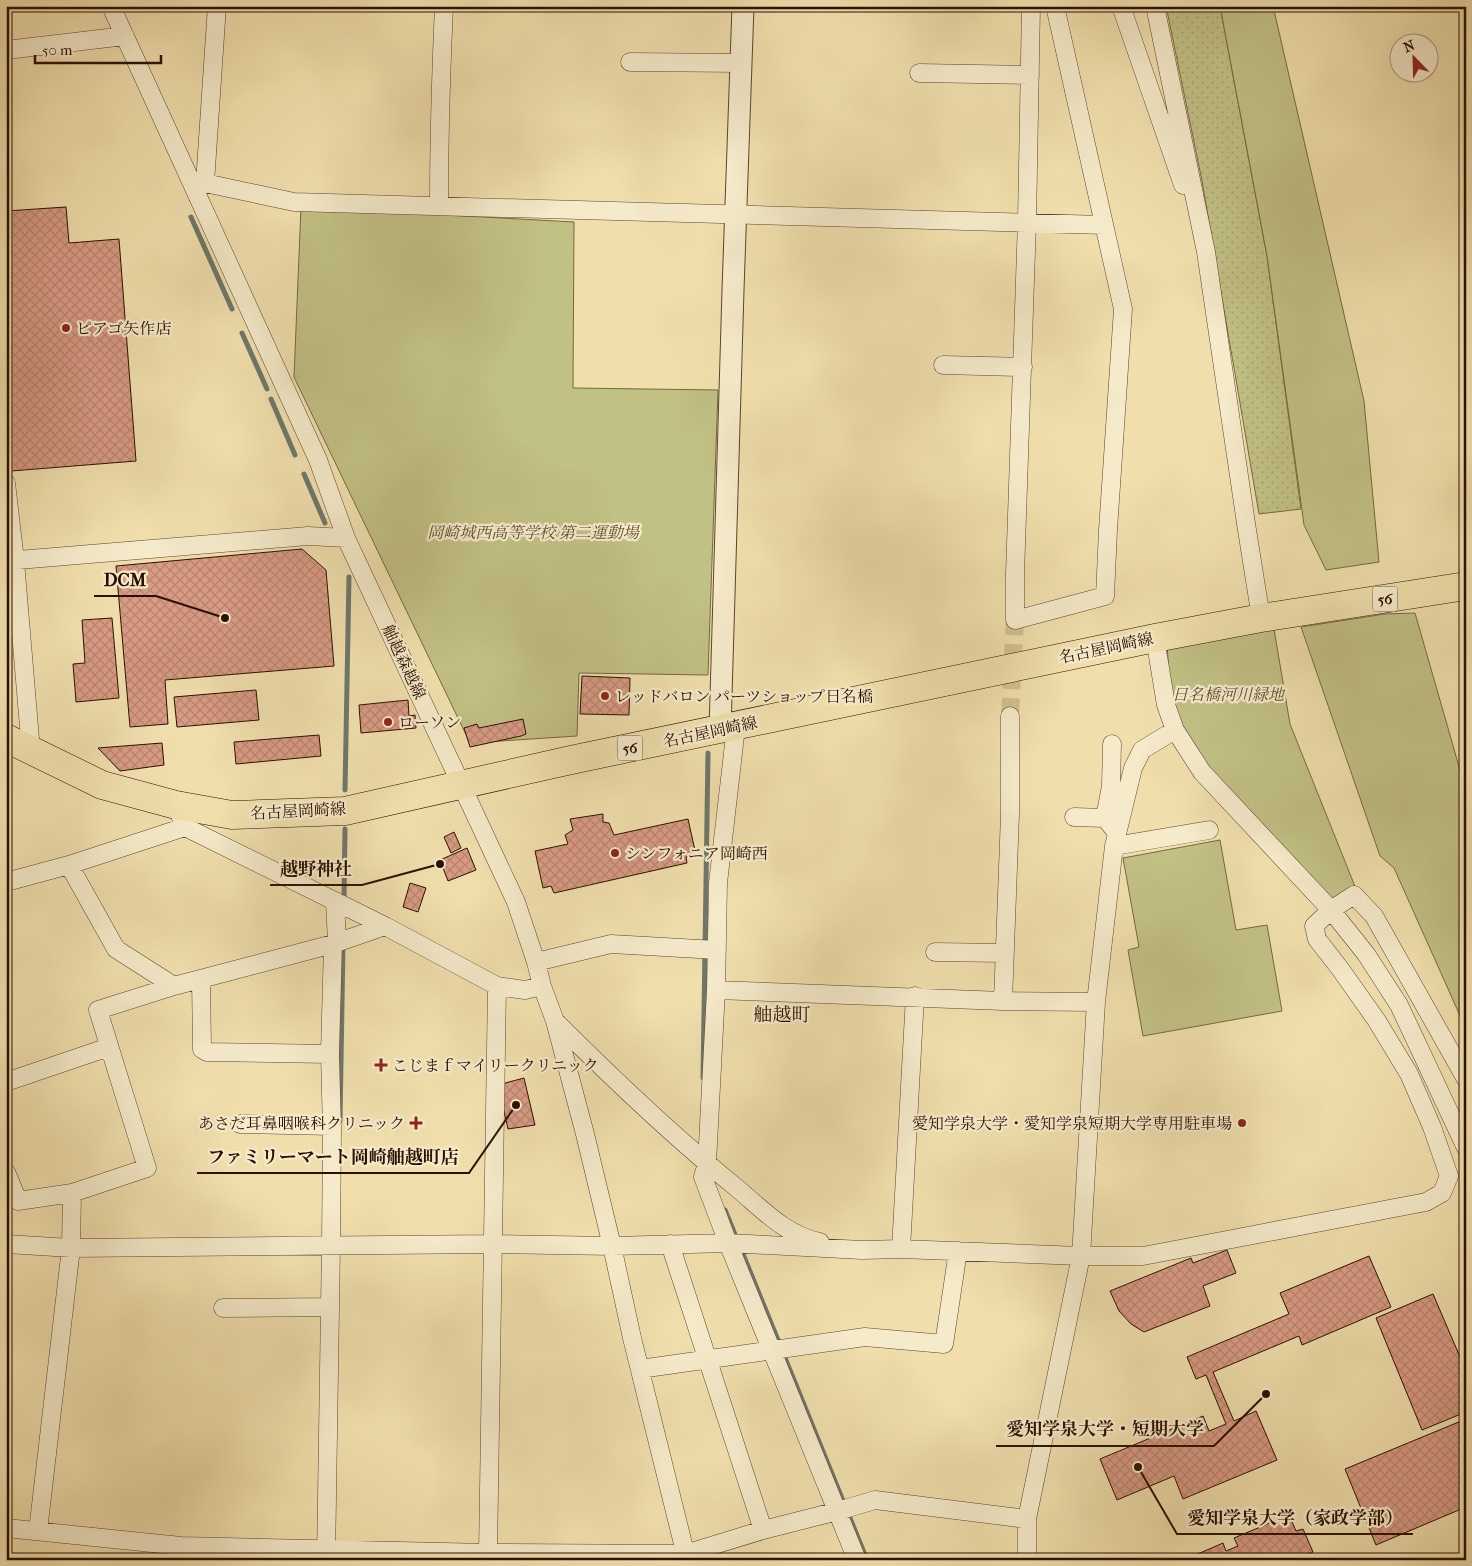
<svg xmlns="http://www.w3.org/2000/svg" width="1472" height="1566" viewBox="0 0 1472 1566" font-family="'IM FELL French Canon','Noto Serif JP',serif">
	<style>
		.grass { fill: url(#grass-dots); stroke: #766842 }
		.park { fill: #c1c085; stroke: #766842 }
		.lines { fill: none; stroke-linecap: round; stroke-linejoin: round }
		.stream { stroke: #6f776b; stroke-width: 5 }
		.building { fill: url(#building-cross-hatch); stroke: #2b1000 }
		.minor-tunnel { stroke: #d2c093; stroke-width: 18; stroke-dasharray: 18 9; stroke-linecap: butt }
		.minor-casing { stroke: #5c442b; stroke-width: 19 }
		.tertiary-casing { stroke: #5c442b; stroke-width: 23 }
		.primary-casing { stroke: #2b1000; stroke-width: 29 }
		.minor { stroke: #f5eaca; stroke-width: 18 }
		.tertiary { stroke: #f5eaca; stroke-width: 21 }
		.primary { stroke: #f0dfad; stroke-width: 28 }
		.poi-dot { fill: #8f2418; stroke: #f5eaca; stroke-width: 2 }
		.labels { text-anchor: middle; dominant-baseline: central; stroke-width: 4.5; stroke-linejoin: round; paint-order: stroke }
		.shield { fill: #f5eaca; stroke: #68513d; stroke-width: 1 }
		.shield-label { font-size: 15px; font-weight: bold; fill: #2b1000 }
		.poi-label { font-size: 16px; fill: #2b1000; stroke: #f5eaca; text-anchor: start }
		.park-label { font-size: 16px; font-style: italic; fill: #604e2f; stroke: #f5eaca }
		.street-label { font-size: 16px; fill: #2b1000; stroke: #f5eaca }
		.quarter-label { font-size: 19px; fill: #2b1000; stroke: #f5eaca }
		.leader { fill: none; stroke: #2b1000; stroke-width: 2 }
		.callout-dot { fill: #2b1000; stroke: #f5eaca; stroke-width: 2 }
		.callout-label { font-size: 18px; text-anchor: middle; font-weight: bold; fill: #2b1000; stroke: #f5eaca; stroke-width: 4.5; stroke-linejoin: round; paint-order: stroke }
	</style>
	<defs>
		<pattern id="grass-dots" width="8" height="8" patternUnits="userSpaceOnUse" patternTransform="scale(1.25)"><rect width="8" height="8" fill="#c1c085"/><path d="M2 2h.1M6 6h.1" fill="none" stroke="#a6a471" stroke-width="1.8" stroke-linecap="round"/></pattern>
		<pattern id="building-cross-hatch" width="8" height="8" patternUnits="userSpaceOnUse" patternTransform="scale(1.25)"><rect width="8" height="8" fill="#d89b84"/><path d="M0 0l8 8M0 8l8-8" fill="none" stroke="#ba8470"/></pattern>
	</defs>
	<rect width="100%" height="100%" fill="#f0dfad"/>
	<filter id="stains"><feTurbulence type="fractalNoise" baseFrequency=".004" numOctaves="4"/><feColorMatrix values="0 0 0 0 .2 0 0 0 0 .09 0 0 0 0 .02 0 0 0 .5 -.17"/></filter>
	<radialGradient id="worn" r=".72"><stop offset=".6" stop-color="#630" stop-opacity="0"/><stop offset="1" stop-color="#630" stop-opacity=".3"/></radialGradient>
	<path class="grass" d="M1166,6H1220L1267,256L1301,509L1259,514L1202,181Z"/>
	<path class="park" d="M1220,6H1273L1364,401L1379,562L1326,570L1304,525L1267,256Z
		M301,207L574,222L573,388L718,390L708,675L579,673L577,736L470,743L294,377Z
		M1415,613L1466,791V1029L1394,868L1380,856L1301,627L1385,614Z
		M1273,623L1290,724L1356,889L1332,902L1205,770L1171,703L1167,644Z
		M1220,840L1236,930L1267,925L1282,1011L1143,1036L1128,950L1139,947L1123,858Z"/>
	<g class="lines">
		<path class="stream" d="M191,217L232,309
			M242,333L267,389
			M271,399L295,455
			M304,474L325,523
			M345,790L349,577
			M344,901L345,829
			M703,1078L708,753
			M340,1121L343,944
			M725,1210L780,1345
			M783,1353L867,1560"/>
	</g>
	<path class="building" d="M66,207L69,243L119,239L136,461L11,471L6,413V211Z
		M302,549L326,570L334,666L165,680L168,724L130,727L116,566Z
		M112,618L119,698L76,702L73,664L85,663L82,620Z
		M582,676L630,678L629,715L580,714Z
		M256,690L259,720L177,727L174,697Z
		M408,700L409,716L415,715L416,728L361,733L359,705Z
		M523,719L526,734L521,736L470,747L464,728L477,724L479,728Z
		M319,735L321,756L236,764L234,742Z
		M162,743L164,765L120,771L98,748Z
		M603,814V822L609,823L614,835L688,819L696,855L686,857L687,863L554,893L551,886L543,888L535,851L568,844L565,835L573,830L570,819Z
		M454,832L461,848L451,853L444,837Z
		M467,848L476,870L448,881L440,860Z
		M410,883L426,888L418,912L403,907Z
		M524,1078L535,1125L508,1129L498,1085Z
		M1227,1250L1236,1273L1203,1286L1210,1306L1144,1332L1131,1324L1119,1311L1110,1291L1191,1258L1193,1263Z
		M1369,1256L1391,1307L1302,1345L1299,1336L1213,1372L1234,1421L1256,1411L1277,1460L1183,1499L1174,1476L1117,1500L1100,1459L1203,1416L1209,1431L1226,1424L1206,1375L1196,1379L1187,1357L1289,1314L1280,1293Z
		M1433,1294L1466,1371V1412L1422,1430L1376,1318Z
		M1466,1419V1507L1376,1545L1345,1469Z
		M1289,1515L1296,1531L1303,1529L1313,1552L1306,1555L1308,1560H1184L1223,1543L1226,1551L1238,1546L1234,1538Z"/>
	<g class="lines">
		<path class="minor-tunnel" d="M1010,716L1015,620"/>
		<g class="minor-casing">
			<path id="minor" d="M111,6L318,460L346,538L516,902L536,962L542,986L555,1021L585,1134L612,1246L632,1338L687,1560
				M1031,6L1027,221L1015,574V620L1105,596L1108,530L1123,309L1055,6
				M1121,6L1183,185
				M1155,6L1206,252L1247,530L1261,618
				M6,50L125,36
				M630,62L741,63
				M919,73L1030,75
				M205,183L217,6
				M194,186L205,183L294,202L1104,225
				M439,205C439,139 441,73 444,6
				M943,365L1023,367
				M6,483L15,561L31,751
				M6,561L308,536L346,538
				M1155,638L1166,705L1175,730L1202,772L1331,910L1366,954L1399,1005L1466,1148
				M736,727L718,883L716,990L707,1163L703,1177L728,1243L857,1560
				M1112,744L1111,786L1105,818L1117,833
				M176,805L185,827L385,926L497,986L525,990L542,986
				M1074,817L1105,818
				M1114,846L1209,830
				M69,865L116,949L174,986
				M6,882L69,865L185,827
				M335,901L337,942
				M935,952L1004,953
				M536,962L611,944L717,950
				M201,979L202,1049L207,1052L330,1054
				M716,990L1003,1001L1096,1002
				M1003,1001L1010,814V716
				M556,1022C614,1080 674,1137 738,1189C763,1210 787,1236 820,1242
				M6,1082L109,1047
				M240,1124L332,1126
				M6,1172L18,1201L72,1193L147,1168L98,1010L174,986L333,944L385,926
				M6,1244L71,1248L492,1244L612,1246L728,1243L862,1250L901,1249L1081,1256H1143L1426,1202L1442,1193L1449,1176L1432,1127L1409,1074L1377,1021L1341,970L1317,939L1314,926L1331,910L1354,895L1374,916L1466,1079
				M670,1244L763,1530
				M901,1249L915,996
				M223,1308L330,1307
				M640,1369L865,1337L944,1344L958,1251
				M6,1528L181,1546L488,1553L685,1554L763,1530L838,1511L875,1500L1027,1519
				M38,1531L71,1248L72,1193
				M488,1553L497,986
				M326,1560L331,1245L332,1130L330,1054L333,944
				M1027,1560V1519L1081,1256L1096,1002L1114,846L1133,768L1142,750L1175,730"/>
		</g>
		<g class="tertiary-casing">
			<path id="tertiary" d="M720,730L733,290L743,6"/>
		</g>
		<g class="primary-casing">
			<path id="primary" d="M6,738L102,785L176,805L232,815L345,811L571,760L1155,638L1261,618L1466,586"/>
		</g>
		<use href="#minor" class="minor"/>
		<use href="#tertiary" class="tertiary"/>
		<use href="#primary" class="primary"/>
	</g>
	<g class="poi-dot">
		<circle cx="66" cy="328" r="5"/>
		<circle cx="605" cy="696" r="5"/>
		<circle cx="388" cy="722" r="5"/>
		<circle cx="615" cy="853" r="5"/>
		<path d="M378.5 1057.5h5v5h5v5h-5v5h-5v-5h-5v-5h5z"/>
		<path d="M413.5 1115.5h5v5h5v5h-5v5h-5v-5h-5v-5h5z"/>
		<circle cx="1242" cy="1123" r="5"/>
	</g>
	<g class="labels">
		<g class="shield">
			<rect x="1372.5" y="586.5" width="25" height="25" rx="4"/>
			<rect x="617.5" y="735.5" width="25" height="25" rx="4"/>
		</g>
		<g class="shield-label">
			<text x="1385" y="599">56</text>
			<text x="630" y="748">56</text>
		</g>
		<g class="poi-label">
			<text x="76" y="328">ピアゴ矢作店</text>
			<text x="615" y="696">レッドバロン パーツショップ日名橋</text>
			<text x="398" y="722">ローソン</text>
			<text x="625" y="853">シンフォニア岡崎西</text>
			<text x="392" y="1065">こじまｆマイリークリニック</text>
			<text x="405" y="1123" text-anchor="end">あさだ耳鼻咽喉科クリニック</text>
			<text x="1232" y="1123" text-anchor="end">愛知学泉大学・愛知学泉短期大学専用駐車場</text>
		</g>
		<g class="park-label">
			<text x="533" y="532">岡崎城西高等学校 第二運動場</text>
			<text x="1228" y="694">日名橋河川緑地</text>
		</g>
		<g class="street-label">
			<text transform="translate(1106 648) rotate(-12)">名古屋岡崎線</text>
			<text transform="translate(404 662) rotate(65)">舳越森越線</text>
			<text transform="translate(710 732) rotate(-12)">名古屋岡崎線</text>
			<text transform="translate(298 811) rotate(-3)">名古屋岡崎線</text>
		</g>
		<g class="quarter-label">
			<text x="782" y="1015">舳越町</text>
		</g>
	</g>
	<path class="leader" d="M225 618L156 596H94M440 864L362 885H270M516 1105L469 1173H197M1266 1394L1214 1446H996M1138 1467L1177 1534H1413"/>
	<g class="callout-dot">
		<circle cx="225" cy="618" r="5"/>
		<circle cx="440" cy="864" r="5"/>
		<circle cx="516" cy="1105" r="5"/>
		<circle cx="1266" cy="1394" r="5"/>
		<circle cx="1138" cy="1467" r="5"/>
	</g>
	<g class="callout-label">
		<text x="125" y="586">DCM</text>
		<text x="316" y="875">越野神社</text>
		<text x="333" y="1163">ファミリーマート岡崎舳越町店</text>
		<text x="1105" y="1435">愛知学泉大学・短期大学</text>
		<text x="1295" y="1524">愛知学泉大学（家政学部）</text>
	</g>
	<rect width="1472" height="1566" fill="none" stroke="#f0dfad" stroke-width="25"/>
	<rect x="8" y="8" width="1457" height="1551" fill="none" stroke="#2b1000" stroke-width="2.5"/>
	<rect x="12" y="12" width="1447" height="1541" fill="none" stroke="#2b1000"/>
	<g transform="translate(1414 58) rotate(337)"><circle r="24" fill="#f5eaca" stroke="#a49379"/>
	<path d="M0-4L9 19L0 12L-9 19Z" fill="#8f2418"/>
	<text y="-8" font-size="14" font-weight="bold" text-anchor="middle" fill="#2b1000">N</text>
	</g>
	<path d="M35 55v8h126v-8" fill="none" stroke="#2b1000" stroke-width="2.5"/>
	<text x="42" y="55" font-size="15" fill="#2b1000" stroke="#f5eaca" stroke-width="4" paint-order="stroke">50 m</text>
	<rect width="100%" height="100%" filter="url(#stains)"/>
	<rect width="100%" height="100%" fill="url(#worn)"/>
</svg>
